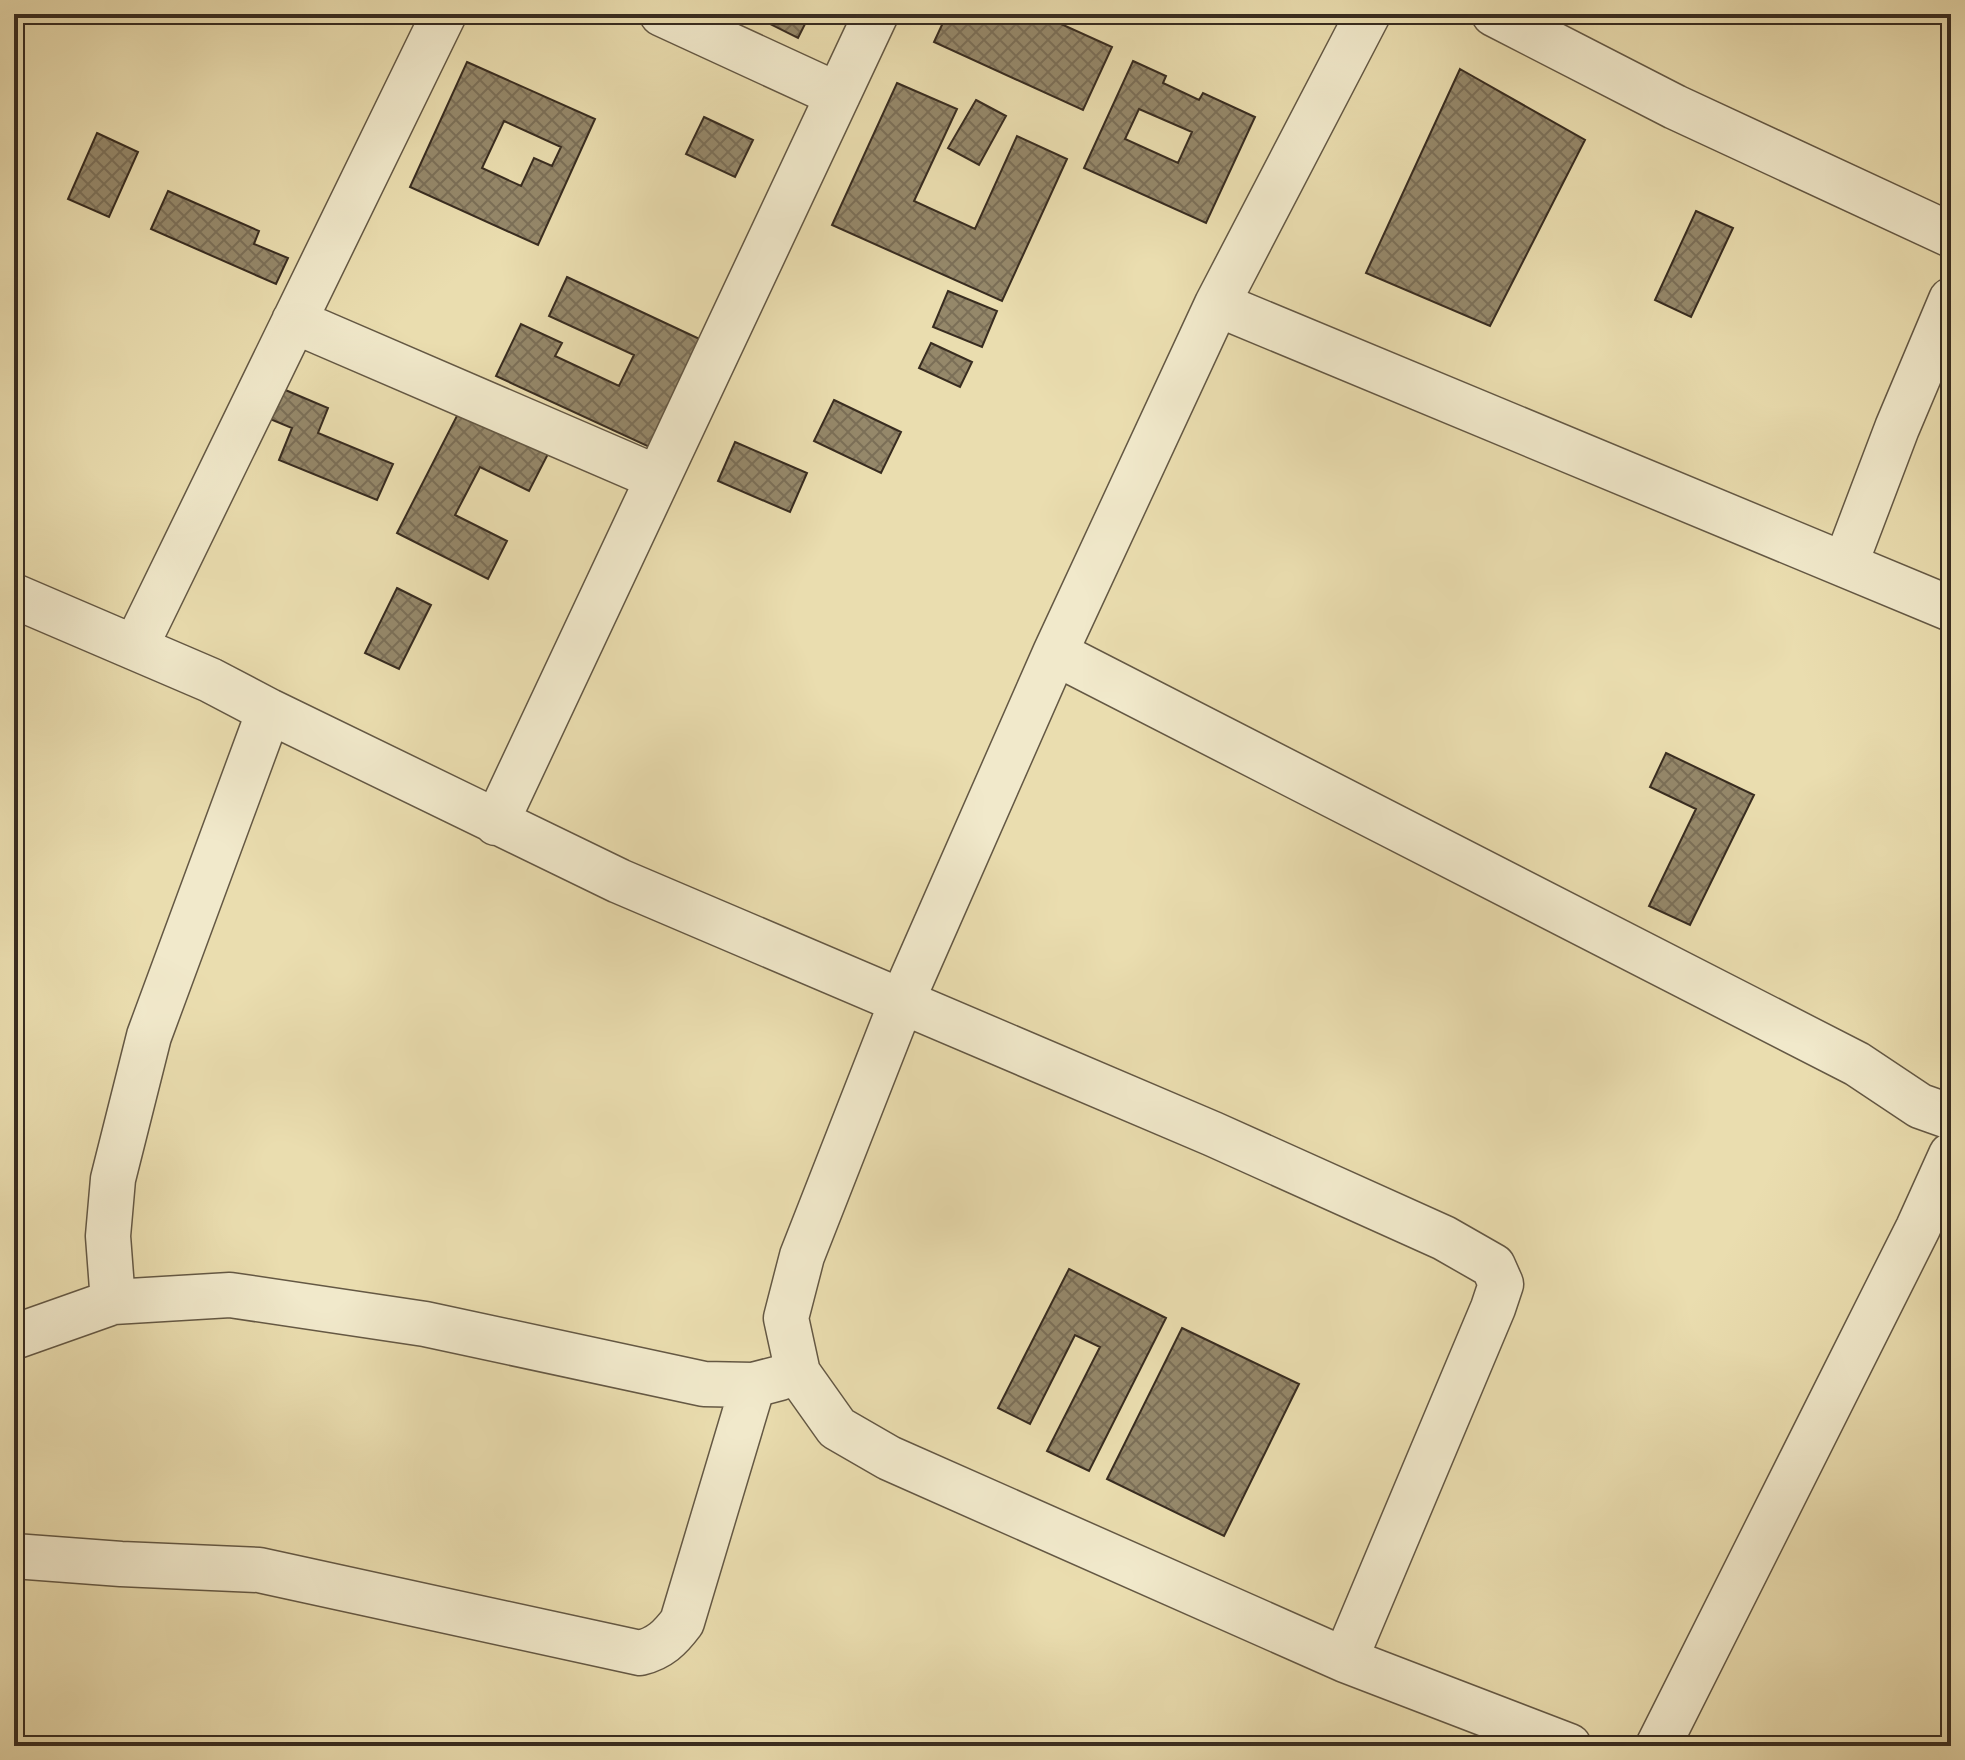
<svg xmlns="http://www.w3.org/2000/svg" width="1965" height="1760" viewBox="0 0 1965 1760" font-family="'Libre Bodoni',serif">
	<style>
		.building { fill: url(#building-cross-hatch); stroke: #382c20; stroke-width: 2; fill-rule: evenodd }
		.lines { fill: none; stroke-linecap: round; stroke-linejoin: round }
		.street-casing { stroke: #645844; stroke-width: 47 }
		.street { stroke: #f1e9cb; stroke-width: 44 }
	</style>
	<defs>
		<pattern id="building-cross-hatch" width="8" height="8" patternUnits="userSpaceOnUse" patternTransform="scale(2)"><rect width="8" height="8" fill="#95886a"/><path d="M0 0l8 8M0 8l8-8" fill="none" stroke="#7b6f57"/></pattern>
	</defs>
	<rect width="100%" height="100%" fill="#eaddaf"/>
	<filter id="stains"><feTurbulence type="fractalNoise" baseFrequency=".0025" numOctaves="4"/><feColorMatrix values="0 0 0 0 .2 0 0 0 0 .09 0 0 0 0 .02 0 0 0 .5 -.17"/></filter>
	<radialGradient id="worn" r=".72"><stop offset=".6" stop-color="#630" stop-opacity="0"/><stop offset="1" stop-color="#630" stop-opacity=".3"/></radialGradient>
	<path class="building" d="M750,14H810L798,38Z
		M947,14H1039L1112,47L1083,110L934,42Z
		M1133,61L1166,76L1163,83L1199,100L1203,93L1255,117L1206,223L1084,168ZM1139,109L1192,132L1178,163L1125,139Z
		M467,62L595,119L538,245L410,187ZM504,121L561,147L552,166L534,158L521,186L482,168Z
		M1460,69L1585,140L1490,326L1366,273Z
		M897,83L957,109L914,201L975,229L1017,136L1067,159L1002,301L832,225Z
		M976,100L1006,116L979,165L948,148Z
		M704,117L753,140L735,177L686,154Z
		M97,133L138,152L109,217L68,199Z
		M168,191L259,231L254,244L288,258L276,284L151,229Z
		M1696,211L1733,228L1691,317L1655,300Z
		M567,277L706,342L656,450L496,376L521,324L562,343L555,356L619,386L634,355L549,316Z
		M948,291L997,311L982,347L933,327Z
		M931,343L972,362L960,387L919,368Z
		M283,389L328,408L318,433L393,464L377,500L279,460L292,428L270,419Z
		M834,400L901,432L881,473L814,441Z
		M461,408L549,452L529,491L480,467L455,515L507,541L488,579L397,533Z
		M735,442L807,473L790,512L718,481Z
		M397,588L431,605L399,669L365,653Z
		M1666,753L1754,795L1690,925L1649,906L1696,809L1650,787Z
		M1069,1269L1166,1318L1089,1471L1047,1451L1100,1347L1075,1335L1030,1424L998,1408Z
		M1182,1328L1299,1384L1224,1536L1107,1479Z"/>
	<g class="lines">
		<g class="street-casing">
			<path id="street" d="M662,14L838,95
				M1368,14L1217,304L1055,653L902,1001L802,1256L786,1318L798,1373L837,1428L889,1458L1345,1660L1569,1746
				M1494,14L1675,107L1951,235
				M1217,304L1951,609
				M294,321L658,478
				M1845,565L1897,428L1951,300
				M14,596L210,680L269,711L619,881L1213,1134L1444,1238L1493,1266L1501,1284L1493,1308L1345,1660
				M135,648L444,14
				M1055,653L1857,1064L1920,1106L1951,1117
				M496,823L876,14
				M113,1302L108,1236L113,1179L149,1036L269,711
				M14,1337L113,1302L230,1295L425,1324L704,1384L753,1385L780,1378
				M14,1556L121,1564L259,1570L640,1653C660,1648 670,1638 682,1622L753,1385
				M1658,1746L1918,1228L1951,1155"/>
		</g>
		<use href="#street" class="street"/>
	</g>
	<rect width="1965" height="1760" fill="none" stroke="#eaddaf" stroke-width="48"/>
	<rect x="16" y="16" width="1933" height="1728" fill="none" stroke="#382c20" stroke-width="4"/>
	<rect x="24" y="24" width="1917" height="1712" fill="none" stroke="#382c20" stroke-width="2"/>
	<rect width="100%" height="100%" filter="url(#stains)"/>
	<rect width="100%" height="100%" fill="url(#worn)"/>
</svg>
